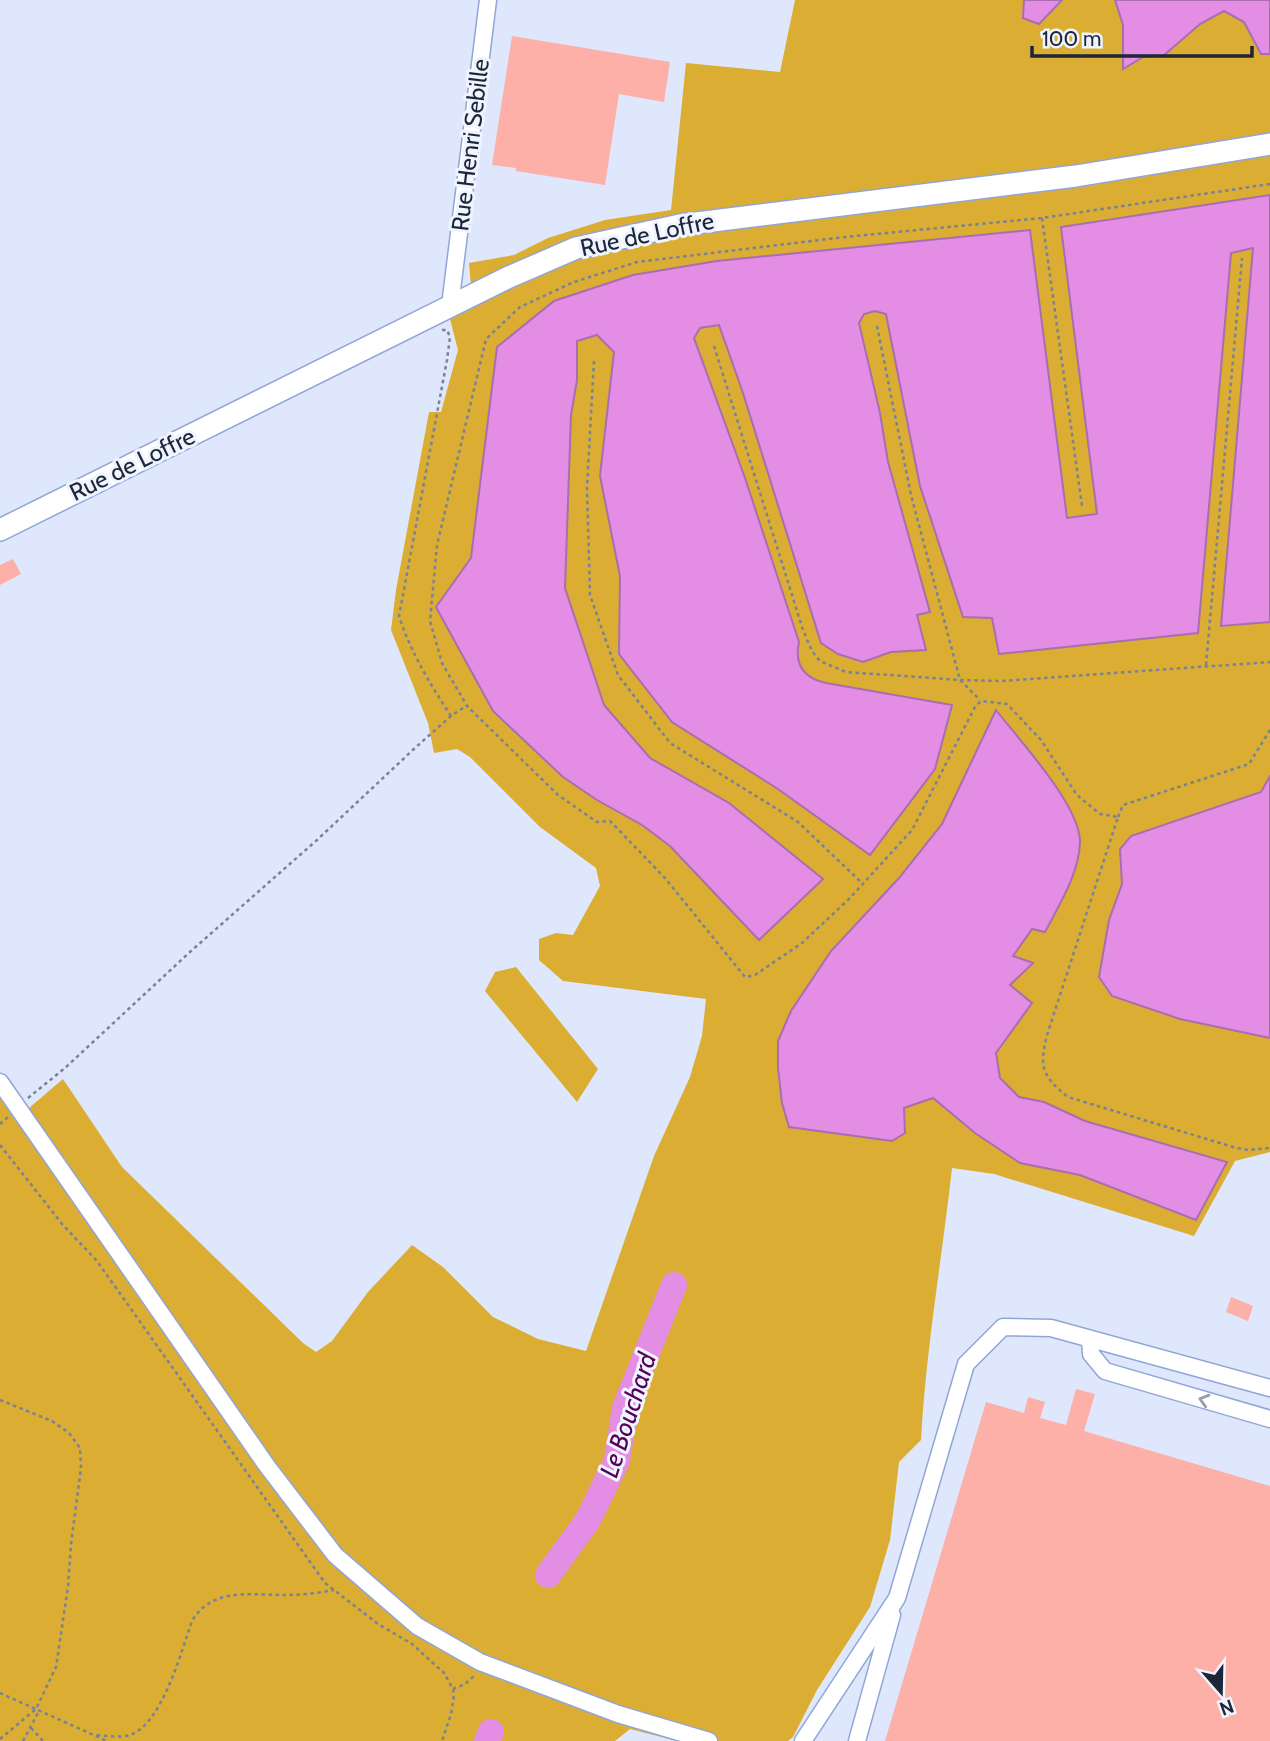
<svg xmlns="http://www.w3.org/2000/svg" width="1270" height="1741" viewBox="0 0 1270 1741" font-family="Cabin,sans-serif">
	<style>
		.green { fill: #dbad32 }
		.water { fill: #e38ee4; stroke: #a86eb0; stroke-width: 2 }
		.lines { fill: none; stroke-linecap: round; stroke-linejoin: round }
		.river { stroke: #e38ee4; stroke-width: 26 }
		.building { fill: #fcb0a8 }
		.minor-casing { stroke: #91a6d7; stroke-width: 19 }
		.major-casing { stroke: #91a6d7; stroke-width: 24 }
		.path { stroke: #798296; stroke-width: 2.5; stroke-dasharray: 3.5 3.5; stroke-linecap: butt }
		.minor { stroke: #fff; stroke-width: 16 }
		.major { stroke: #fff; stroke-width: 21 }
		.oneway { stroke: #999da5 }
		.labels { text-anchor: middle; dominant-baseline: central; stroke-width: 6; stroke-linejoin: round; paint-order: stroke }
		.street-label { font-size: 24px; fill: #1d2538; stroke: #eff4ff }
		.water-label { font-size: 26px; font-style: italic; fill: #540257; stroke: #eff4ff }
	</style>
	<rect width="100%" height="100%" fill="#dee7fc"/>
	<path class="green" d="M795,0H1024L1023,18L1039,24L1062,0H1115L1123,25L1124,69L1143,57L1163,55L1200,24L1224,11L1244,22L1260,54H1270V1152L1235,1161L1194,1236L994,1174L952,1168C942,1258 926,1349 921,1440L899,1462L890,1540L870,1607L817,1690L793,1737L788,1741H677L630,1729L615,1741H0V1098L15,1120L63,1079L122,1167L303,1343L316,1352L332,1341L368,1292L412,1245L443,1267L493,1317L538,1339L586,1351L654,1156L690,1077L702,1036L706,999L563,981L539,960V939L556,933L573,935L600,886L596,868L540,827L470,757L457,749L434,753L428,723L391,630L396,590L429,412H441L458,350L450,319L473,308L469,263L514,255L548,238L605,220L671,210L686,63L780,72Z
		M516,967L598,1069L577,1102L485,991L495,972Z"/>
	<path class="water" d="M1024,0H1062L1039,24L1023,18Z
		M1115,0H1270V54H1261L1244,22L1224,11L1200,24L1163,56L1143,57L1123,69V25Z
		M1270,195V622L1221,626L1253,248L1231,253L1198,633L999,654L992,618L963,617L920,486L886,314L875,311L864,314L859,323L880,413L888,462L930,612L917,615L926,650L891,652L863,662L838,654L821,643L743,393L719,325L700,328L694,338L745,478L799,642C794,665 804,678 826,683L952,705L935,769L870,855L778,789L672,722L619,654L620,576L600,476L614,352L597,335L577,341V380L571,415L565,588L604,705L650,758L729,803L823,879L759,940L670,846L642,825L597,800L563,777L493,711L436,607L471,558L497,347L554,301L633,275L717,261L1030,230L1067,518L1097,514L1061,227Z
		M996,710C1019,740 1080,805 1080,842C1079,874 1059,905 1045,932L1032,929L1013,956L1033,963L1010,985L1032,1003L996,1053L1000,1078L1019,1097L1044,1102L1085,1121L1227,1162L1196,1220L1080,1175L1020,1163L975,1133L933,1098L904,1108L905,1133L892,1141L789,1127L782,1103L778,1068V1041L791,1011L831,951L899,878L942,824Z
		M1270,776V1038L1180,1019L1112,996L1099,977L1109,920L1122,884L1120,849L1131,836L1261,792Z"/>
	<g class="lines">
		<path class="river" d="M548,1575L588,1520L617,1460L625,1408L674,1285
			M487,1741L491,1732"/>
	</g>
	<path class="building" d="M512,36L670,62L664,102L619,94L605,185L516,171V168L492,165Z
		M13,559L21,574L0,585V565Z
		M1231,1297L1253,1306L1248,1321L1226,1312Z
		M1076,1389L1095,1394L1084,1431L1270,1486V1741H885L986,1402L1024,1413L1028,1397L1045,1402L1040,1418L1066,1425Z"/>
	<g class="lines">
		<g class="minor-casing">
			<path id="minor" d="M450,306L488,0
				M0,1082L267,1466L335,1555L417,1626L480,1662L618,1714L709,1741
				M1090,1339L1091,1354L1105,1371L1270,1419
				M803,1741L897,1598L966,1364L1003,1327L1051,1328L1270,1388
				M857,1741L892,1615"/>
		</g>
		<g class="major-casing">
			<path id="major" d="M0,530L509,277L576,248L680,225L1076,176L1270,144"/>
		</g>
		<path class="path" d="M1270,184L1042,218L845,237L637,262L574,282L520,307L486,339L437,545L430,621L442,663L467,706L558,795L597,822L610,821L665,878L745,977L755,975L802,943L850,898L912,830L975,707L981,701L1007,704L1041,740L1077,795L1100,814L1118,817L1047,1035C1039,1067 1042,1076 1068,1097L1233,1147L1248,1150L1270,1148
			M1042,218L1082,506
			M877,326L911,495L960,680L980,700
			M442,330H447L450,337L447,360L399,616C411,653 430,684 451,716
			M714,346L803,630L812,651L820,661L846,672L960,680L1001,681L1270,662
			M594,361L587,487L590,595L618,675L670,743L798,822L863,884
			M1206,665L1242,258
			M1118,817L1123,805L1249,764L1270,730
			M28,1098L65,1068L191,951L317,840L416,747L451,716L466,706
			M0,1124L8,1117
			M0,1145L62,1224L97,1261L325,1583L378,1624L412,1644L444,1673L453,1689L454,1695L451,1714L442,1741
			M0,1400L52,1421L69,1433L80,1448L81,1468L71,1544L68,1587L56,1667L36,1709L0,1739
			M453,1689L465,1684L474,1676
			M0,1693L107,1741
			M31,1728L43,1741
			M97,1735C106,1736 121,1738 130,1735C162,1724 181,1652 192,1621C212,1587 251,1595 285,1595C301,1595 318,1593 334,1590
			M23,1741L39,1711"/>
		<use href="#minor" class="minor"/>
		<use href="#major" class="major"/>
	</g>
	<defs><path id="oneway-chevron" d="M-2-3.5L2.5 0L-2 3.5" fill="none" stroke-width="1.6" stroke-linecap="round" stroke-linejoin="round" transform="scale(1.75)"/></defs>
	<use class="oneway" href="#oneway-chevron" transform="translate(1204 1400) rotate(-164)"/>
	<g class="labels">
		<g class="street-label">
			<text transform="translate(470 145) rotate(-83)">Rue Henri Sebille</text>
			<text transform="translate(647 234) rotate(-12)">Rue de Loffre</text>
			<text transform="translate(132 464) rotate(-26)">Rue de Loffre</text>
		</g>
		<g class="water-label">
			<text transform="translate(628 1415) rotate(-72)">Le Bouchard</text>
		</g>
	</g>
	<g transform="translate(1221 1692) rotate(160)" stroke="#eff4ff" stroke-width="5" paint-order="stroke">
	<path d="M0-5L12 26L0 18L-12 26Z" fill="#1d2538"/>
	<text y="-10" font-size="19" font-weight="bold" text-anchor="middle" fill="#1d2538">N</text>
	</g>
	<path d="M1032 46v10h220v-10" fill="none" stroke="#1d2538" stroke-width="3.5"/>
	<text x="1042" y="46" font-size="21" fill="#1d2538" stroke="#eff4ff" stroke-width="5" paint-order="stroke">100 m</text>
</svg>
